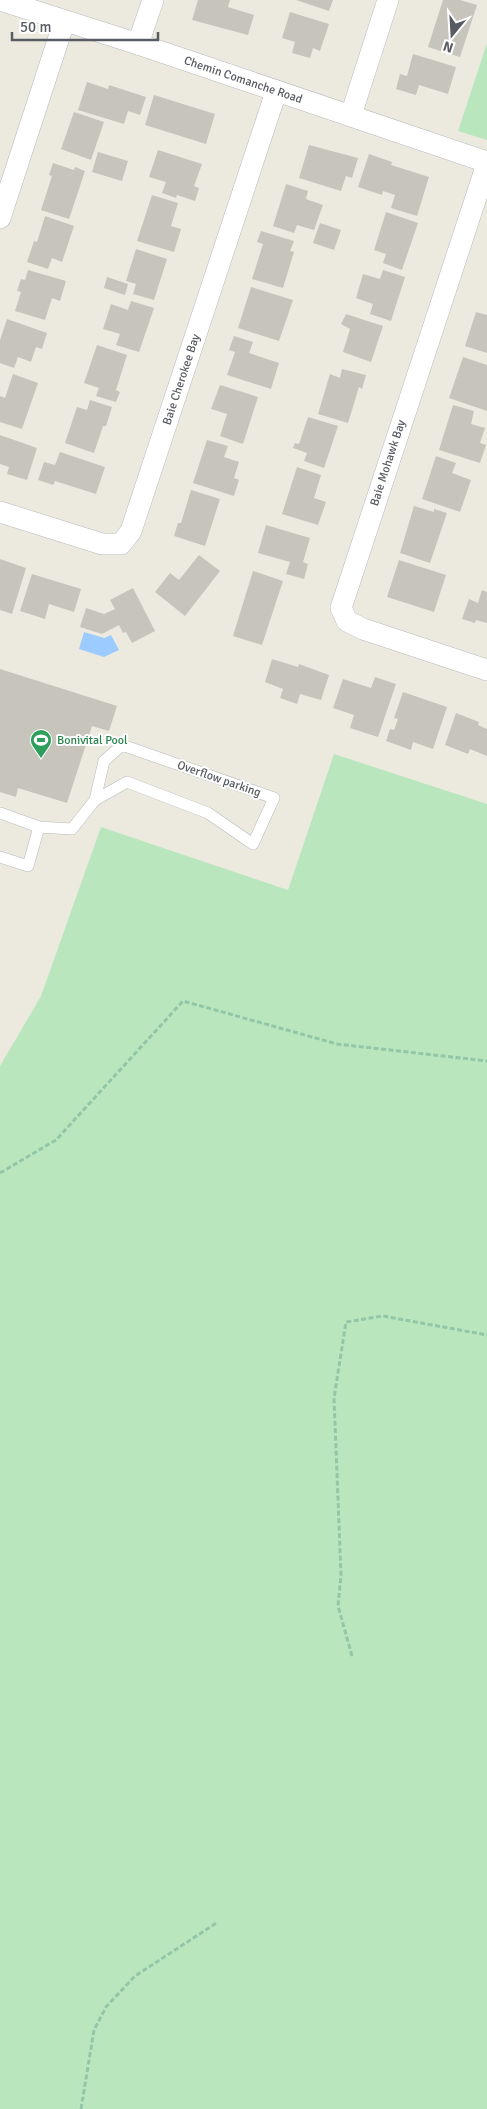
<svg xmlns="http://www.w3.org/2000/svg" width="487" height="2109" viewBox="0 0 487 2109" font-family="Signika,sans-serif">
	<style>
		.green { fill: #bae6be }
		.water { fill: #9ccbff }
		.building { fill: #c7c4bc }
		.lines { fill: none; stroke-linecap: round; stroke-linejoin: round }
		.service-casing { stroke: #b7b9bf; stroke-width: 12 }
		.minor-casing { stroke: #b7b9bf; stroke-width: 22 }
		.path { stroke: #92c6a6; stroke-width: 3; stroke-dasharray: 5 2.5; stroke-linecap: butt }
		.service { stroke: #fff; stroke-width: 11 }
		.minor { stroke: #fff; stroke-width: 21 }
		.labels { text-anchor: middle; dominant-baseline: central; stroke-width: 4; stroke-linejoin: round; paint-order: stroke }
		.street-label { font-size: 12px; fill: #585b61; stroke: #fff }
		.leisure-label { font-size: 12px; fill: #27864d; stroke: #fff; text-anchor: start }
	</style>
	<rect width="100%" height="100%" fill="#eceadf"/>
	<path class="green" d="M487,43V140L458,131Z
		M334,754L487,804V2109H0V1066L41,996L101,827L288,890Z"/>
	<path class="water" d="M84,632L104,638L111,635L119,650L104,657L79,649Z"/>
	<path class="building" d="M198,0H230L228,7L254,15L248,35L192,20Z
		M296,0H333L329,11Z
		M443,0H460L477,5L460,57L428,47Z
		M290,12L329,24L320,51L313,48L310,58L292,53L295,42L282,38Z
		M413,54L456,67L448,94L419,85L416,95L396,89L400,74L407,76Z
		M87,82L108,89L109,85L146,97L140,115L128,111L124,124L78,110Z
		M154,95L215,114L206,144L145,125Z
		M74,112L104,122L91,160L61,149Z
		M309,145L358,158L352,178L346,176L341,191L299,178Z
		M158,150L202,164L194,186L199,188L195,201L177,195L176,198L162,193L166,182L149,177Z
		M98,152L128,161L122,181L92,172Z
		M369,154L392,162L391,165L429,177L417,216L391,208L395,195L383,191L382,195L358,187Z
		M53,163L74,170L75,167L85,171L69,219L41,210L52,176L49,175Z
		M286,184L308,191L306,199L323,205L314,230L297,225L294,233L273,226Z
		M152,195L178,203L171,226L181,229L174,252L137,241Z
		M386,212L418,223L402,270L383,263L386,254L374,250Z
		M45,216L74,226L62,262L52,258L48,269L27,262L34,241L37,242Z
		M320,223L341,230L334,250L313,243Z
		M261,231L294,241L290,251L294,252L283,288L252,279L263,244L257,242Z
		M136,249L167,259L154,300L133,294L136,284L126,281Z
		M28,270L66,281L60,301L52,298L45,320L15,311L21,292L17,291L21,279L25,280Z
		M383,270L405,277L391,321L370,314L373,304L356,298L363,274L380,279Z
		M107,277L128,284L125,295L104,288Z
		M251,287L293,300L279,341L238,328Z
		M131,301L154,308L139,352L116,345L120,334L103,329L111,304L128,310Z
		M476,312L487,315V353L465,346Z
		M346,314L383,326L371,362L343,352L350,329L341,324Z
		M7,319L47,333L42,349L36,347L31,362L18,357L14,368L0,363V340Z
		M234,336L253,342L249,353L279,363L271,389L227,375L235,352L229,350Z
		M97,345L127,355L116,390L120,392L116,402L96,396L99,388L84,383Z
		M463,357L487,365V411L449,398Z
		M342,369L366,375L362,389L359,387L348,423L318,414L330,374L340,378Z
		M13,374L38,383L22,429L0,422V396L5,398Z
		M220,385L258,397L243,444L220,436L227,414L211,409Z
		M90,400L112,407L106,426H103L94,453L65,443L77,407L87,410Z
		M453,405L474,411L471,424L485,428L480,443L486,445L480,463L439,450Z
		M308,417L338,426L324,468L304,461L307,453L293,448L295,443L299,444Z
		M0,435L37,448L27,480L7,474L9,467L0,464Z
		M207,440L228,446L224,457L239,462L234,478L239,480L234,496L193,483Z
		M60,452L105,467L96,494L55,481L53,485L38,480L44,462L55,465Z
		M436,456L456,463L452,473L471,480L460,512L422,499Z
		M297,467L321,475L314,498L326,502L318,525L282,514Z
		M191,490L220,499L205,546L174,536L178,523H181Z
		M414,506L434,512V509L447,513L430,563L400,553Z
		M266,525L310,538L303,562L308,564L304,579L286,574L290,562L258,553Z
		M199,555L220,571L185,616L155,592L170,573L179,580Z
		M0,559L26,568L12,614L0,610Z
		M399,560L446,575L434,612L387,597Z
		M253,571L283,581L262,645L233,636Z
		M32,574L81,589L74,612L49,604L45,619L20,611Z
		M133,588L155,631L132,643L126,632L123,633L119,625L102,634L80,627L86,608L104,614L115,609L110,600Z
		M482,590L487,592V623L476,620L475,623L462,619L469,599L478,603Z
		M272,659L298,667L299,664L329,675L321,700L300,694L297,704L280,698L283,689L265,682Z
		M0,669L117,706L109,731L92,726L67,803L18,788L16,797L0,792Z
		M375,677L396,684L378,737L350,728L354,715L333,708L343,679L371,688Z
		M403,692L447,707L433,749L413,742L411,750L386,741L390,729L394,730L398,719L394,718Z
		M456,713L479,722L478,725L487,729V756L470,749L468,754L445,745Z"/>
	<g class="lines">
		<g class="service-casing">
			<path id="service" d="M0,813L39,827L28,866L0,857
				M39,827L72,829L95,800L104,761L122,745L274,798L253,844L208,813L127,782L95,800"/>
		</g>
		<g class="minor-casing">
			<g id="minor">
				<path id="s1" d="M0,0L138,44L487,162"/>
				<path d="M138,44L153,0"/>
				<path d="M351,115L388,0"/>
				<path d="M487,164L341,608L347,621L363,629L487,670"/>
				<path d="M0,218L64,22"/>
				<path id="s2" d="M0,512L102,544H121L131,531L276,92"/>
			</g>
		</g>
		<path class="path" d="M0,1173L56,1140L183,1001L337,1044L487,1061
			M352,1656L338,1606L341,1575L334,1398L346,1322L383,1316L487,1335
			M81,2109L94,2030L106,2007L135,1976L218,1922"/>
		<use href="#service" class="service"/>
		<use href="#minor" class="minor"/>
	</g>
	<defs>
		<g id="stadium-pin" transform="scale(1.125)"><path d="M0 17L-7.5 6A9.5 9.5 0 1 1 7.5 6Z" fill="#2e9e5b" stroke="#fff"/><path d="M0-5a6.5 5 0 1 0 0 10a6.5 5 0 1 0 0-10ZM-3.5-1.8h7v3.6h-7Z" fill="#fff"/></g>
	</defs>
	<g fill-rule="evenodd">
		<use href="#stadium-pin" x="41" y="740"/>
	</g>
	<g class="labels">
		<g class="street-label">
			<text stroke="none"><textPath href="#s1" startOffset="256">Chemin Comanche Road</textPath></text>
			<text stroke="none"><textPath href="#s2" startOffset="302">Baie Cherokee Bay</textPath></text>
			<text transform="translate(388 463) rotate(-72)">Baie Mohawk Bay</text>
			<text transform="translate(219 779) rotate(19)">Overflow parking</text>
		</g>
		<g class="leisure-label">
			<text x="57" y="740">Bonivital Pool</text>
		</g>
	</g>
	<g transform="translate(452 35) rotate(198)" stroke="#ffffff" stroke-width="4" paint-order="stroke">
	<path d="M0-4L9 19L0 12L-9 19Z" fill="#585b61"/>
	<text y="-8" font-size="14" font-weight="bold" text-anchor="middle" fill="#585b61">N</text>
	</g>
	<path d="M12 32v8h146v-8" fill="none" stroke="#585b61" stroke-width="2.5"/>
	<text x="20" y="32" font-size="15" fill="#585b61" stroke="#ffffff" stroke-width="4" paint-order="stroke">50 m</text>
</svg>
